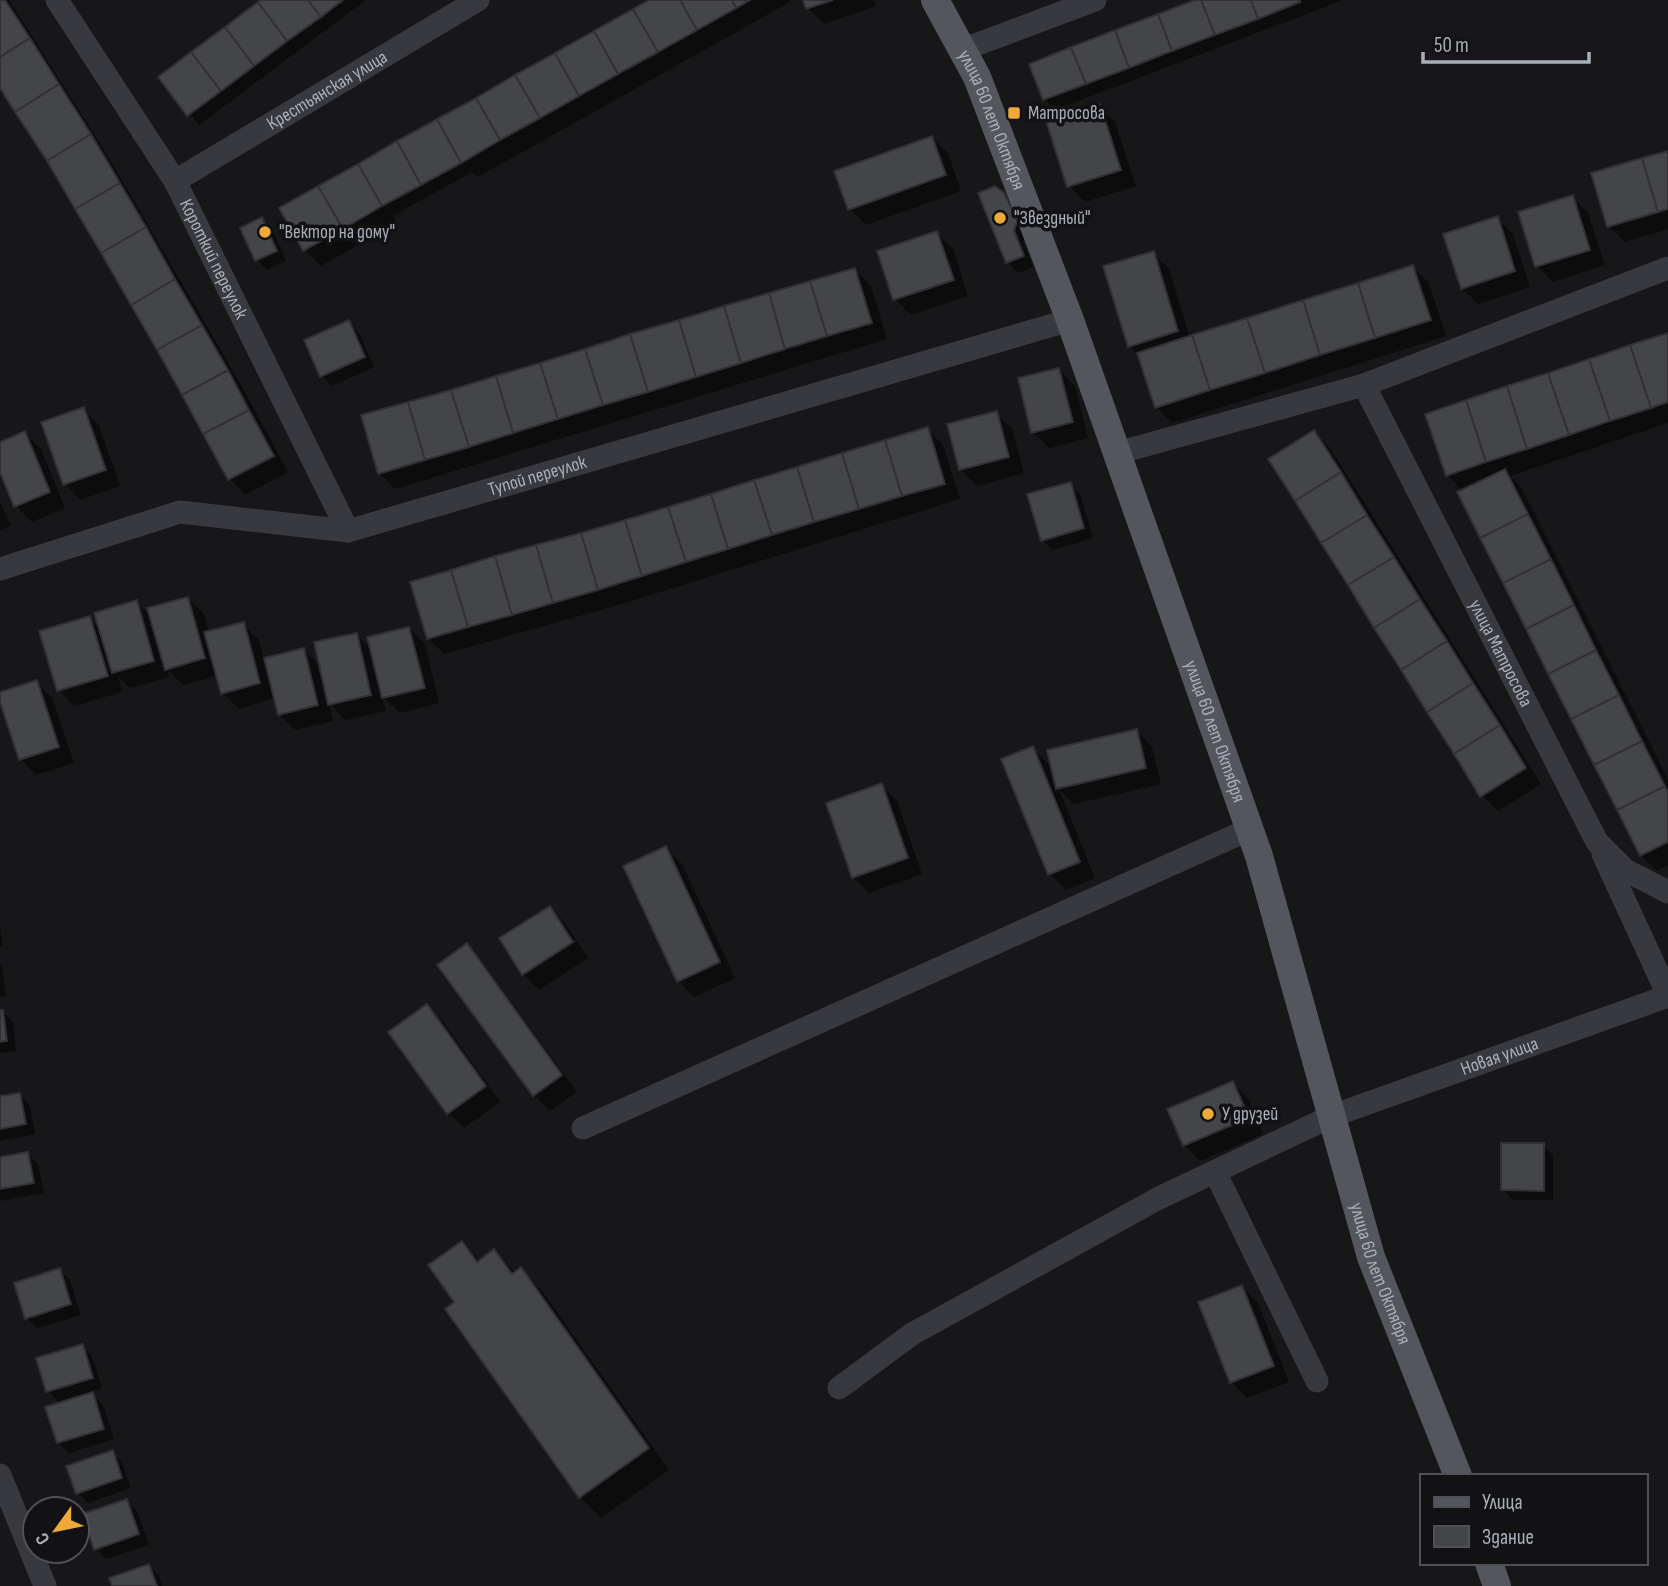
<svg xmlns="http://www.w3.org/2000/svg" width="1668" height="1586" viewBox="0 0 1668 1586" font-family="'Sofia Sans Condensed',sans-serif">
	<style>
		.shadow { fill: #0007 }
		.building { fill: #434549; stroke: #313135; stroke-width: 2 }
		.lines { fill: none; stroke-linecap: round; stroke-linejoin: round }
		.minor { stroke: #38393e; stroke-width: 23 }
		.major { stroke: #54565d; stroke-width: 28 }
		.poi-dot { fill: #efa939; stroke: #121214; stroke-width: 2.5 }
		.labels { text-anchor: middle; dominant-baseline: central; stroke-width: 7; stroke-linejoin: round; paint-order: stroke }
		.street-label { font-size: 19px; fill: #a9afb9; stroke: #121214 }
		.poi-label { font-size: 19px; fill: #a9afb9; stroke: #121214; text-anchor: start }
	</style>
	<rect width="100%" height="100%" fill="#171719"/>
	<path class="shadow" d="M0,0H9L106,153L243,388L288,472L245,495L230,479L133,304L48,161L0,85Z
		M264,0H366L199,125L161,77Z
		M653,0H789L790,2L478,177L472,172L393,216L397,223L321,266L305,250Z
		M805,0H873L876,6L824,24L808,8Z
		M1200,0H1343L1055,110L1044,99Z
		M1099,106L1115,122L1136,186L1085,202L1069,186Z
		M932,138L948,153L961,191L866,225L850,209Z
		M1668,153V229L1625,242L1609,226Z
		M980,194H1003L1014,205L1027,233L1023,242L1033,267L1018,273L1008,262Z
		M1572,197L1588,213L1605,265L1553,282L1537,266Z
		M1497,218L1513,234L1530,287L1478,304L1462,288Z
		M262,219L272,230L286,261L267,270L257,260Z
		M937,233L953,249L968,296L911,315L895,299L879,252Z
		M1153,253L1169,269L1190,338L1413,267L1429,283L1446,336L1172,423L1156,407L1141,357L1129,346Z
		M855,270L871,286L887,339L395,489L379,473Z
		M349,322L359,333L374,367L332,386L322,376Z
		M1668,334V423L1510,476L1521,487L1668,779V865L1657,871L1641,855L1463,491L1447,475Z
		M1059,370L1075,386L1088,438L1049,448L1033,432Z
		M83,409L99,425L120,486L80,500L65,484Z
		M996,413L1012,429L1024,473L977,486L961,470L949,425Z
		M927,429L943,445L960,499L615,606L444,654L428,638L668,509Z
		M1314,432L1330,448L1541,784L1498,811L1482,795Z
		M25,434L41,449L65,508L32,522L16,506L0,468V444Z
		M1070,484L1080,494L1093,538L1053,550L1042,540Z
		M0,502L11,526L0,531Z
		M188,598L204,614L209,633L243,624L259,640L264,660L304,650L321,667L356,635L372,650L409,628L425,644L439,703L400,713L382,696L386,711L345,720L329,703L333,721L295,730L279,714L275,698L239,709L223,693L218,675L183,685L167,669L169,677L130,688L118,676L122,692L74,706L59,690L89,618L101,630L136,602L152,618Z
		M36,682L52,698L74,763L36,775L21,759L0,697V694Z
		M1137,731L1152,747L1161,784L1074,804L1059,789L1095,878L1066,890L1050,874L1003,760L1033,748L1053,769Z
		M881,785L897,801L922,874L869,893L853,877Z
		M666,848L682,864L735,978L694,997L679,981Z
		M550,908L566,924L575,939L524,971V975L577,941L588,958L539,990L523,974Z
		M0,926L3,947H0Z
		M466,946L482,962L577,1092L550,1111L534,1095L440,965Z
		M0,964L2,966L6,996L0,997Z
		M427,1006L443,1022L500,1102L464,1128L449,1113Z
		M0,1012H3L13,1022L16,1051L0,1053Z
		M1233,1084L1249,1099L1263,1134L1200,1161L1184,1145Z
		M19,1095L30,1105L35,1134L0,1141V1098Z
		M1543,1145L1553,1155V1200H1513L1503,1189Z
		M28,1154L38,1164L44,1193L0,1201V1159Z
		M462,1243L480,1261L494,1251L516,1273L521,1270L542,1291L669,1470L601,1518L580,1497L457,1303Z
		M59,1270L70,1280L81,1315L37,1328L27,1318Z
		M1242,1287L1258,1303L1289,1382L1247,1398L1231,1382Z
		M82,1346L92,1356L102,1388L90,1392L103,1405L114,1439L69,1453L58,1442L60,1404L48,1391Z
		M112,1452L122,1462L131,1488L88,1503L78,1493Z
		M126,1501L137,1511L149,1545L106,1559L96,1549Z
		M148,1566L159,1576L162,1586H114Z"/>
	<path class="building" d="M0,0H5L30,38L0,57Z
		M261,0H308L321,17L287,41L258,2Z
		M308,0H343L321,17Z
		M649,0H680L697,30L658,52L633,9Z
		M680,0H732L736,8L697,30Z
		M732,0H750L736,8Z
		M803,0H833L806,9Z
		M1195,0H1201L1215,35L1172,51L1158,14Z
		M1201,0H1251L1258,19L1215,35Z
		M1251,0H1300V2L1258,19Z
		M258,2L287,41L254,66L225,27Z
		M633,9L658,52L618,74L594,31Z
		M1158,14L1172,51L1129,68L1115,30Z
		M225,27L254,66L221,91L191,52Z
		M1115,30L1129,68L1086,84L1071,47Z
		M594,31L618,74L579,96L555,53Z
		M30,38L59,84L15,112L0,88V57Z
		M1071,47L1086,84L1043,100L1029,64Z
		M191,52L221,91L187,116L158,77Z
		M555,53L579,96L540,118L515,75Z
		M515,75L540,118L500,140L476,98Z
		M59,84L91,134L47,161L15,112Z
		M476,98L500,140L461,163L437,119Z
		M1100,104L1121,170L1067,187L1046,121Z
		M437,119L461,163L421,185L397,141Z
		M91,134L120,183L75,209L47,161Z
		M932,136L946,175L848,210L834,171Z
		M397,141L421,185L382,206L358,164Z
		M1668,151V209L1658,212L1642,158Z
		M1642,158L1658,212L1607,227L1591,173Z
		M358,164L382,206L343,229L318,186Z
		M120,183L146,227L101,253L75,209Z
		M318,186L343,229L303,251L279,208Z
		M995,186L1004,193L1018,221L1014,230L1024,256L1006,263L978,193Z
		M1573,195L1590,250L1535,267L1518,212Z
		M1498,216L1515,271L1461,289L1443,234Z
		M262,217L277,251L255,261L240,228Z
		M146,227L175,279L131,305L101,253Z
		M937,231L954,280L893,300L877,251Z
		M1154,251L1178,331L1128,347L1103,266Z
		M1413,265L1431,320L1375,338L1358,283Z
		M855,268L872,323L827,336L810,281Z
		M175,279L202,325L157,350L131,305Z
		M810,281L827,336L785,349L769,293Z
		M1358,283L1375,338L1320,355L1303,300Z
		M769,293L785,349L741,363L724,306Z
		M1303,300L1320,355L1265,373L1247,318Z
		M724,306L741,363L696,377L679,320Z
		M1247,318L1265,373L1210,390L1192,335Z
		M349,320L365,357L320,377L304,340Z
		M679,320L696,377L648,392L630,334Z
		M202,325L228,370L182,395L157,350Z
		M1668,333V402L1651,408L1630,345Z
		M630,334L648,392L603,405L585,349Z
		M1192,335L1210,390L1155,408L1137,353Z
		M1630,345L1651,408L1610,421L1589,359Z
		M585,349L603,405L558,419L540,363Z
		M1589,359L1610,421L1569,435L1548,373Z
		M540,363L558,419L513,433L496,376Z
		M1059,368L1073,422L1031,433L1018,378Z
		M228,370L249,410L203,434L182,395Z
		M1548,373L1569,435L1527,449L1507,386Z
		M496,376L513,433L469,447L451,390Z
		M1507,386L1527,449L1486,462L1466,400Z
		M451,390L469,447L425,460L408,402Z
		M1466,400L1486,462L1446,476L1425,414Z
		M408,402L425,460L378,474L361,415Z
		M84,407L106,470L63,485L41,422Z
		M249,410L274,456L228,480L203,434Z
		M997,411L1009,457L959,470L947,424Z
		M928,427L945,484L902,496L885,440Z
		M1314,430L1341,472L1295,501L1268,459Z
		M25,431L50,492L14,507L0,472V442Z
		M885,440L902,496L859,509L842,453Z
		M842,453L859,509L814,522L797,467Z
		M797,467L814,522L772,535L754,480Z
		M1505,469L1528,514L1480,538L1457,492Z
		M1341,472L1367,515L1321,543L1295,501Z
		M754,480L772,535L728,549L711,494Z
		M1071,482L1084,528L1041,541L1027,494Z
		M711,494L728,549L686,562L668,507Z
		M668,507L686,562L642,576L625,520Z
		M1528,514L1551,559L1503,583L1480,538Z
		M1367,515L1394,557L1348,585L1321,543Z
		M625,520L642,576L598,590L581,533Z
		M581,533L598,590L553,603L536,545Z
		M536,545L553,603L512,615L495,556Z
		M495,556L512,615L468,627L451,570Z
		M1394,557L1420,599L1374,628L1348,585Z
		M1551,559L1574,605L1526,629L1503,583Z
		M451,570L468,627L427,639L410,582Z
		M188,597L205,658L165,670L147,608Z
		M1420,599L1447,641L1401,670L1374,628Z
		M137,600L154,661L112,673L94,613Z
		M1574,605L1596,650L1548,674L1526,629Z
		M90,616L108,676L57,691L39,631Z
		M244,622L260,683L221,694L204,632Z
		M409,627L425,688L382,698L367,637Z
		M357,633L371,695L328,705L314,642Z
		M1447,641L1473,683L1427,712L1401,670Z
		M304,648L318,705L278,715L264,658Z
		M1596,650L1619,695L1571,719L1548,674Z
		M37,680L59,747L19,760L0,702V692Z
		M1473,683L1500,725L1454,754L1427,712Z
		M1619,695L1642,741L1594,765L1571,719Z
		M1500,725L1526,768L1480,797L1454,754Z
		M1137,729L1146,768L1056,789L1047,750Z
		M1642,741L1665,786L1617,810L1594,765Z
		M1033,746L1080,862L1048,875L1001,759Z
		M882,783L908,858L852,878L826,803Z
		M1665,786L1668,792V842L1640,856L1617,810Z
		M666,846L720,962L677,982L623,866Z
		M550,906L573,942L522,975L499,938Z
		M467,943L562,1075L533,1096L437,965Z
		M427,1004L486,1086L447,1114L388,1032Z
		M0,1010H3L7,1041L0,1042Z
		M1233,1081L1249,1118L1183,1146L1167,1109Z
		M20,1093L26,1124L0,1129V1096Z
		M1501,1143H1544V1191L1501,1190Z
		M28,1152L34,1183L0,1189V1157Z
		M462,1241L477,1262L494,1249L512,1274L521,1267L649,1448L579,1498L445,1309L454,1302L428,1265Z
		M60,1268L71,1304L25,1319L14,1283Z
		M1242,1285L1274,1366L1230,1383L1198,1302Z
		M83,1344L93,1378L46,1392L36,1358Z
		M93,1392L104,1429L57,1443L45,1407Z
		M113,1450L122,1478L76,1494L66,1466Z
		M127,1499L139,1534L94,1550L82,1514Z
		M149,1564L157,1586H112L109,1578Z"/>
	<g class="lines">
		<g class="minor">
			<path id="s1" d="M57,0L175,181L348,531"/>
			<path d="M962,50L1095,0"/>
			<path id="s2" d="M175,181L478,0"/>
			<path id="s3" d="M1364,385L1597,842L1625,870L1668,892"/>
			<path d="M1117,453L1364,385L1668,268"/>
			<path id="s4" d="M0,569L180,512L348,531L1070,320"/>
			<path d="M1603,854L1668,995"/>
			<path d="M583,1128L1250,829"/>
			<path d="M1215,1172L1317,1381"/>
			<path id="s5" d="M839,1388L912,1334L1159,1198L1332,1116L1668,996"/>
			<path d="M0,1475L45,1586"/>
		</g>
		<g class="major">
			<path id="s6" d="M935,0L977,77L1070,320L1259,856L1371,1257L1458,1476"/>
			<path d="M1489,1563L1497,1586"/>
		</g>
	</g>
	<g class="poi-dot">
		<rect x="1007" y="106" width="14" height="14" rx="3.5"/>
		<circle cx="1000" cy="218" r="7"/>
		<circle cx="265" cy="232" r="7"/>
		<circle cx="1208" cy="1114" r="7"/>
	</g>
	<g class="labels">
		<g class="street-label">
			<text stroke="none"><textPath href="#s2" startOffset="177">Крестьянская улица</textPath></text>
			<text stroke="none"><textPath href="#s6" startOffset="133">улица 60 лет Октября</textPath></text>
			<text stroke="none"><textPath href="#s1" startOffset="303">Короткий переулок</textPath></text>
			<text stroke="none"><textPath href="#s4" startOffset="555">Тупой переулок</textPath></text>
			<text stroke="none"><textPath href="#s3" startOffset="301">улица Матросова</textPath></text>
			<text stroke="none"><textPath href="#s6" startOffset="784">улица 60 лет Октября</textPath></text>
			<text stroke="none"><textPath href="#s5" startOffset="742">Новая улица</textPath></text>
			<text stroke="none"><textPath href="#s6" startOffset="1351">улица 60 лет Октября</textPath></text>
		</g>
		<g class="poi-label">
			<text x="1028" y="113">Матросова</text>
			<text x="1014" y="218">"Звездный"</text>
			<text x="279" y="232">"Вектор на дому"</text>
			<text x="1222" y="1114">У друзей</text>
		</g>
	</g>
	<rect x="1420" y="1474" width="228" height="91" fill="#121214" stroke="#4e5156" stroke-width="2"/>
	<rect x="1434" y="1497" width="35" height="10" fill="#54565d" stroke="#4e5156" stroke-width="2"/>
	<text x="1482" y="1509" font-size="21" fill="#a9afb9">Улица</text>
	<rect x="1434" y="1526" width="35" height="21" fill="#434549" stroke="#4e5156" stroke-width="2"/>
	<text x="1482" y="1544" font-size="21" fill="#a9afb9">Здание</text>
	<g transform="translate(56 1530) rotate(237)"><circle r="33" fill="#121214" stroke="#4e5156" stroke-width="2"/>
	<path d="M0-5L12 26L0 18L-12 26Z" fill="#efa939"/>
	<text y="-10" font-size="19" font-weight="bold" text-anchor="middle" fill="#a9afb9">С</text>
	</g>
	<path d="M1423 52v10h166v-10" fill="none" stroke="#a9afb9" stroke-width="3.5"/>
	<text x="1434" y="52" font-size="21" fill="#a9afb9" stroke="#121214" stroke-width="5" paint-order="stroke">50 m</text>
</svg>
